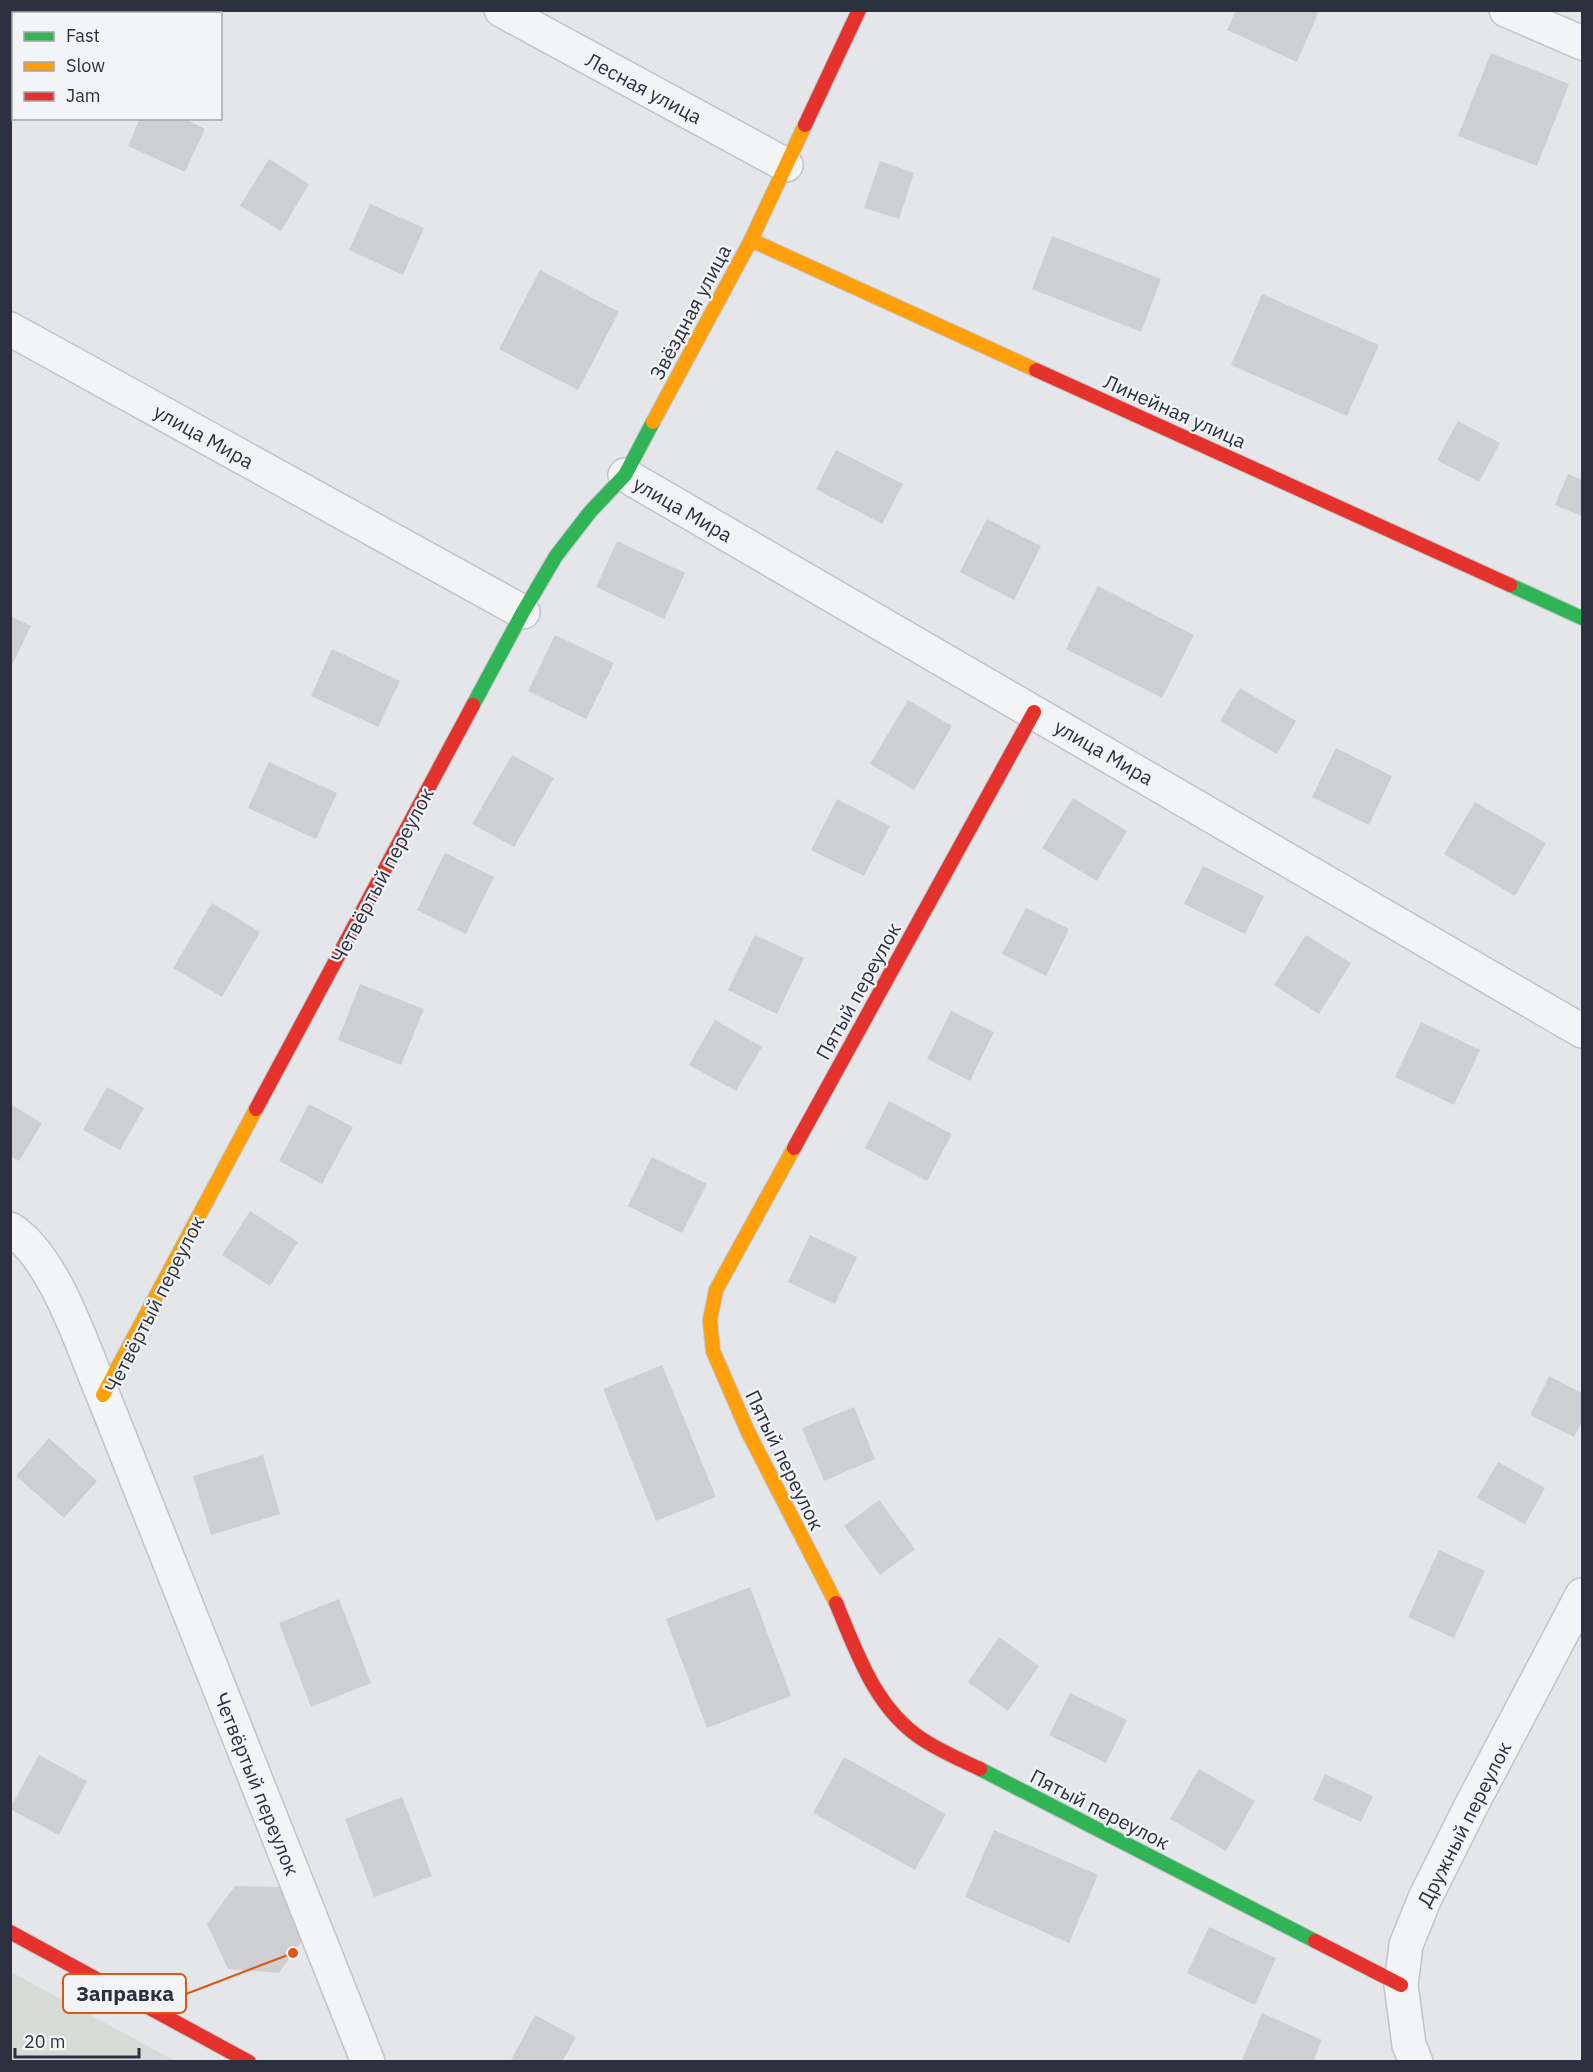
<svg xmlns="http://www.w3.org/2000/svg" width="1593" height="2072" viewBox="0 0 1593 2072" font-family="'IBM Plex Sans',sans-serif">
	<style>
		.green { fill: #d4dcd5 }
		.building { fill: #cecfd2 }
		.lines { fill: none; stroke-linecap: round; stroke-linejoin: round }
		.street-casing { stroke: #c2c4c7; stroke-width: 36 }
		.fast-casing { stroke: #c2c4c7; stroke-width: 16 }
		.slow-casing { stroke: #c2c4c7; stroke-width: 16 }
		.jam-casing { stroke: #c2c4c7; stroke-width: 16 }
		.street { stroke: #f3f4f5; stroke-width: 33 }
		.fast { stroke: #30b455; stroke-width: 14 }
		.slow { stroke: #ff9f0a; stroke-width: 14 }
		.jam { stroke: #e5322d; stroke-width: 14 }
		.labels { text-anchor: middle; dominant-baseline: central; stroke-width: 4.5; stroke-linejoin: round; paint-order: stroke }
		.street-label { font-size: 20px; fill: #2c3140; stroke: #f2f4f7 }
		.leader { fill: none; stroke: #df570f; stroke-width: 2 }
		.callout-dot { fill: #df570f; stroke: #f2f4f7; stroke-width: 2 }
		.callout { fill: #f2f4f7; stroke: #df570f; stroke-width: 2 }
		.callout-label { font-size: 21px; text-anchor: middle; font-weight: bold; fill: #2c3140 }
	</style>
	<rect width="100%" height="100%" fill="#e4e6e9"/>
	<path class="green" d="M10,1972H11L175,2061H11Z"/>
	<path class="building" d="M1236,10H1317L1319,11L1297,62L1227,30Z
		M1491,53L1569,84L1537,166L1458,136Z
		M140,118H183L205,129L185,172L128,146Z
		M269,159L309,184L281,231L240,206Z
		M880,161L914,173L899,219L864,208Z
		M370,204L424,228L403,275L349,250Z
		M1052,236L1161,279L1141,332L1032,289Z
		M540,270L619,312L578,390L499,349Z
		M1262,294L1379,345L1347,416L1231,365Z
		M1458,421L1500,443L1479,482L1437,460Z
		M836,450L903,484L882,524L816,489Z
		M1568,474L1582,480V516L1555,505Z
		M987,519L1041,546L1014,600L960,572Z
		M617,541L685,573L664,619L596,587Z
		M1098,586L1194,635L1162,698L1066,649Z
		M10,616L31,626L10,669Z
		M555,635L614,663L586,719L528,691Z
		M332,649L400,681L378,727L311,696Z
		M1240,688L1296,721L1277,754L1220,721Z
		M908,700L952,726L914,790L870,764Z
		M1336,748L1392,776L1369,825L1312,797Z
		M512,755L554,778L514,847L472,824Z
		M269,762L337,793L316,839L248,808Z
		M1073,798L1127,831L1097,881L1042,848Z
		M837,799L890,826L864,876L811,850Z
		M1475,802L1546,843L1515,896L1444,854Z
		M445,853L494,877L466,934L417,910Z
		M1203,866L1264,896L1245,934L1184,904Z
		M212,903L260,932L222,997L173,968Z
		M1026,908L1069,929L1046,976L1002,954Z
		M755,935L804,958L777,1014L728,990Z
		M1306,935L1351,963L1319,1014L1274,985Z
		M360,984L424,1009L401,1065L338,1040Z
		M951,1011L994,1032L970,1081L927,1059Z
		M715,1020L762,1047L736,1091L689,1065Z
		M1421,1022L1480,1050L1454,1105L1395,1077Z
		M107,1087L144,1108L120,1150L83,1130Z
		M889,1101L952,1134L927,1181L865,1148Z
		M10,1104L42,1123L19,1161L10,1156Z
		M309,1104L353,1127L322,1184L279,1161Z
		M652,1157L707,1184L682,1233L628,1206Z
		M250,1211L298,1242L270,1286L222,1255Z
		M810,1235L857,1257L835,1304L788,1282Z
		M662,1365L716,1497L656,1521L603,1389Z
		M1549,1376L1582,1393V1421L1574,1437L1530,1415Z
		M854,1407L875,1459L824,1481L802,1428Z
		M49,1438L97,1481L64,1518L16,1476Z
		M263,1455L280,1514L211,1535L193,1476Z
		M1498,1462L1545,1488L1525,1524L1477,1498Z
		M879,1500L915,1549L880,1575L844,1526Z
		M1439,1550L1485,1571L1454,1638L1408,1617Z
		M750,1587L791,1696L707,1728L666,1619Z
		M339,1599L371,1683L311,1707L279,1623Z
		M999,1637L1039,1666L1008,1711L968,1682Z
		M1070,1693L1127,1720L1106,1763L1049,1735Z
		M39,1755L87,1781L59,1835L10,1809Z
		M844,1757L946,1814L915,1870L813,1813Z
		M1199,1769L1255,1801L1226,1851L1170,1819Z
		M1325,1774L1373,1796L1361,1822L1313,1800Z
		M402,1797L432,1876L374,1897L345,1819Z
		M994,1830L1098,1875L1069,1943L965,1897Z
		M235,1886L283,1887L305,1936L279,1973L228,1969L207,1924Z
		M1209,1927L1276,1958L1255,2005L1187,1973Z
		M1262,2013L1322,2040L1313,2062H1241Z
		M535,2015L576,2037L562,2062H510Z"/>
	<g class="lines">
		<g class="street-casing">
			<path id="street" d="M501,10L786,165
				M1506,10L1582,43
				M10,329L523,612
				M625,475L1582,1031
				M10,1229C55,1257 82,1346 103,1395L368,2062
				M1416,2062L1409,2045L1401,1985L1406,1945L1425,1898L1471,1806L1582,1595"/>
		</g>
		<g class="fast-casing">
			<path id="fast" d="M1510,585L1582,618
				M473,705L523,612L556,556L590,512L625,475L653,422
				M980,1769L1315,1941"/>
		</g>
		<g class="slow-casing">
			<path id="slow" d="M751,240L1036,370
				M653,422L751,240L805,125
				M794,1148L716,1290L710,1320L713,1351L748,1432L836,1603
				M103,1395L256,1109"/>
		</g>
		<g class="jam-casing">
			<path id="jam" d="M805,125L859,10
				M1036,370L1510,585
				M256,1109L473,705
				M794,1148L1034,712
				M836,1603C857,1653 875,1708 922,1739C940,1751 961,1760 980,1769
				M10,1932L249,2062
				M1315,1941L1401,1985"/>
		</g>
		<use href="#street" class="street"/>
		<use href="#fast" class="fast"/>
		<use href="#slow" class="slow"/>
		<use href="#jam" class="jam"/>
	</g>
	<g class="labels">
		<g class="street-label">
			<text transform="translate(644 88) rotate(28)">Лесная улица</text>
			<text transform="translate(690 312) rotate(-62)">Звёздная улица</text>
			<text transform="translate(1175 411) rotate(24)">Линейная улица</text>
			<text transform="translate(204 436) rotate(29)">улица Мира</text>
			<text transform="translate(683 509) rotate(30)">улица Мира</text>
			<text transform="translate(1104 752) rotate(30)">улица Мира</text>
			<text transform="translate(382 875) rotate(-62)">Четвёртый переулок</text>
			<text transform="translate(858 991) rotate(-61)">Пятый переулок</text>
			<text transform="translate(154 1304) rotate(-63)">Четвёртый переулок</text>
			<text transform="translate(785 1460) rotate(64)">Пятый переулок</text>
			<text transform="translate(257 1784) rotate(68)">Четвёртый переулок</text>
			<text transform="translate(1100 1809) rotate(27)">Пятый переулок</text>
			<text transform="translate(1464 1824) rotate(-63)">Дружный переулок</text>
		</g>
	</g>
	<path class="leader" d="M293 1953L186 1994"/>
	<circle class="callout-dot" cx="293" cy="1953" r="6"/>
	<rect class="callout" x="63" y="1974" width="123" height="39" rx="6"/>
	<g class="callout-label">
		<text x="125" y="2001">Заправка</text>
	</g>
	<rect width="1593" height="2072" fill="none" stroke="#2c3140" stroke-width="24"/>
	<rect x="12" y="12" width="210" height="108" fill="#f2f4f7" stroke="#a3a6ae" stroke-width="1.5"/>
	<rect x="24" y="32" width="30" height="9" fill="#30b455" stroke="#a3a6ae" stroke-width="1.5"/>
	<text x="66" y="42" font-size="18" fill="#2c3140">Fast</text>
	<rect x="24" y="62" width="30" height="9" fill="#ff9f0a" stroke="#a3a6ae" stroke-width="1.5"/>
	<text x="66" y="72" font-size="18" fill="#2c3140">Slow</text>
	<rect x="24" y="92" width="30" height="9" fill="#e5322d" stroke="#a3a6ae" stroke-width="1.5"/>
	<text x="66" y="102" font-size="18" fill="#2c3140">Jam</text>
	<path d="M15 2048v9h124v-9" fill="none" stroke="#2c3140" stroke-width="3"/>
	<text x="24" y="2048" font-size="18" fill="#2c3140" stroke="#f2f4f7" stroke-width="4.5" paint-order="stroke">20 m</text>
</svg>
